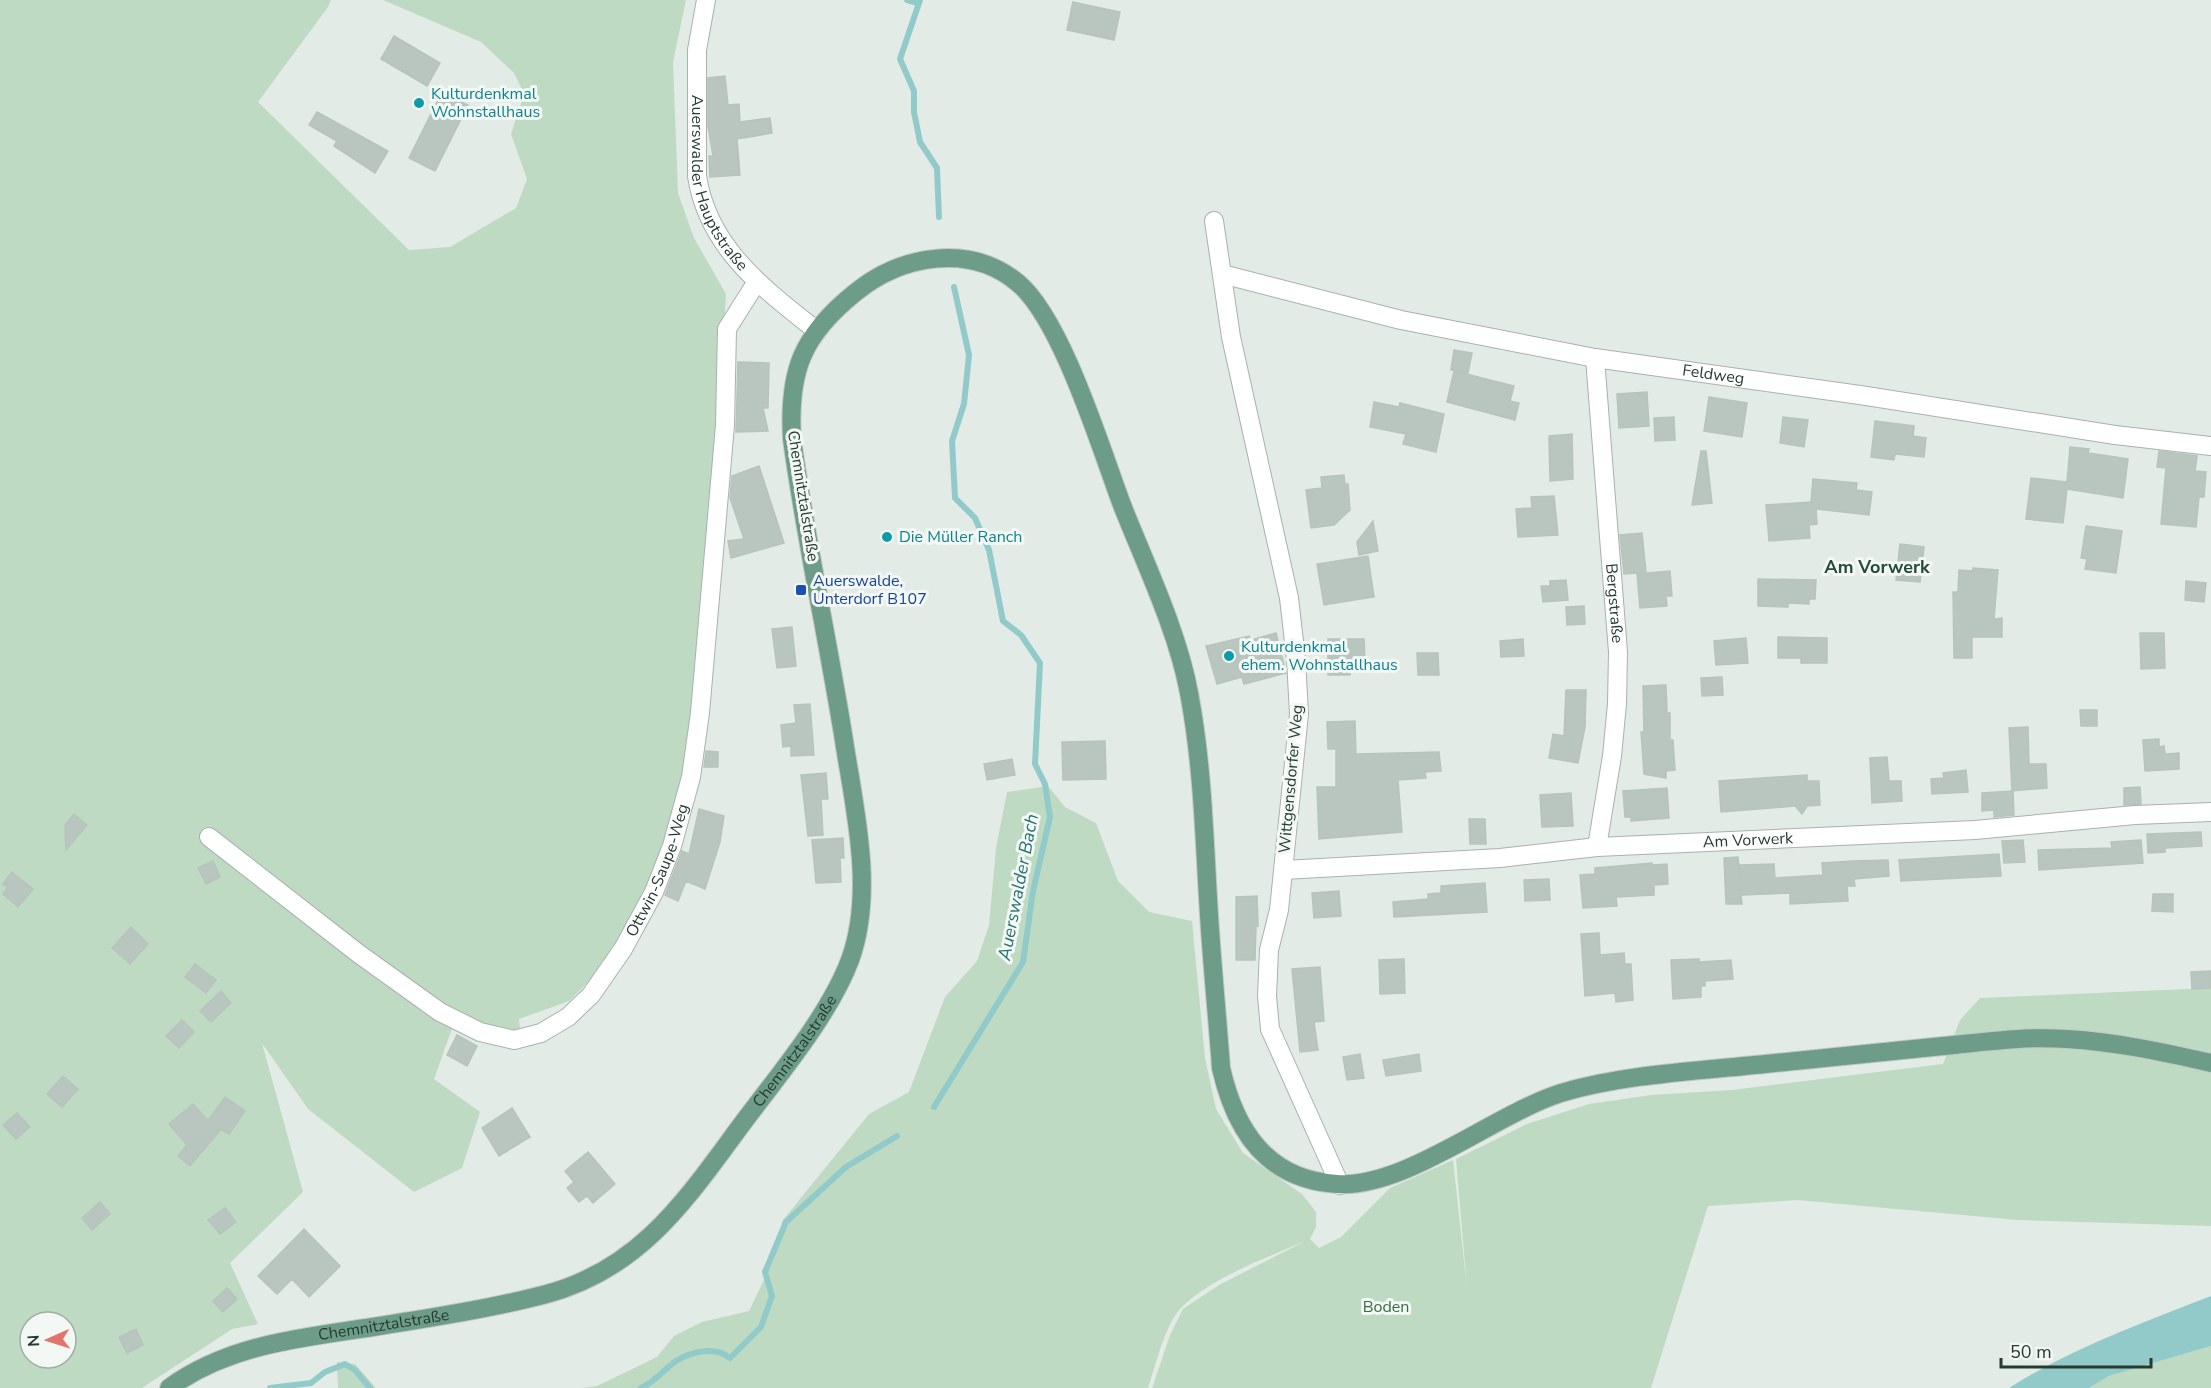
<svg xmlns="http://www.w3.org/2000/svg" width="2211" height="1388" viewBox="0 0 2211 1388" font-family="'Nunito Sans',sans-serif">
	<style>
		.green { fill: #bfdac2; fill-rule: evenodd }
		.water { fill: #92caca }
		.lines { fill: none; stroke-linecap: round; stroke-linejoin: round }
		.stream { stroke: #92caca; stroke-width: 6 }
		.building { fill: #b9c6bf; stroke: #b6c4bc; stroke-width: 1.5 }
		.minor-casing { stroke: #a6b3ac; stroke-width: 20 }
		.secondary-casing { stroke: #a3b6ac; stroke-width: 20 }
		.primary-casing { stroke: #c2c8c5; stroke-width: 20 }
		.minor { stroke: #fff; stroke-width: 18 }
		.secondary { stroke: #fff; stroke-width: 18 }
		.primary { stroke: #6d9c88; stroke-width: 18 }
		.culture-dot { fill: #0f9aa8; stroke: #f3f8f5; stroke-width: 2 }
		.transit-dot { fill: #1a4fb4; stroke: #f3f8f5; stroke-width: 2 }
		.labels { text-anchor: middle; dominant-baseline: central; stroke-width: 6; stroke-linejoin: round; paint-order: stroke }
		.culture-label { font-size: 16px; fill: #0d838f; stroke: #f3f8f5; text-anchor: start }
		.street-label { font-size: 16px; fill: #253b31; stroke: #f3f8f5 }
		.transit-label { font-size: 16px; fill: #164399; stroke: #f3f8f5; text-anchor: start }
		.park-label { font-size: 16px; fill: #346d41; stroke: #f3f8f5 }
		.neighbourhood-label { font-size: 18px; font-weight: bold; fill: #234a3a; stroke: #f3f8f5 }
		.water-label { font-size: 18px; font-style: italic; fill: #266f70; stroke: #f3f8f5 }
	</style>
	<rect width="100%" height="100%" fill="#e3ebe6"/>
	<path class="green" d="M0,0H331L328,7L258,102L409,250L450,247L516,208L527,179L511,134L524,94L514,73L481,42L383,0H686L673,62L678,193L694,238L726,294L710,554L690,749L668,843L642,897L618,939L592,978L569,1001L519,1019L522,1046H494L453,1026L434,1079L480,1112L462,1168L414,1192L308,1109L262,1043L303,1192L230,1263L258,1324L232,1329L142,1388H0ZM30,1322H66V1358H30Z
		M1048,786L1065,807L1096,823L1118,881L1149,912L1192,921L1205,1058L1216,1109L1243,1153L1302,1194L1316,1212V1227L1310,1239L1319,1248L1341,1237L1390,1188L1453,1160L1467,1288L1456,1159L1527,1124L1589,1104L1651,1095L1732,1090L1943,1064L1960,1020L1980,998L2211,988V1226L2018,1220L1797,1200L1708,1206L1651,1388H1152L1170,1335L1183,1309L1219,1285L1305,1241C1267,1258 1212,1277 1182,1307C1165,1323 1156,1365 1148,1388H582L597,1386L657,1357L674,1336L702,1322L749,1311L772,1263L783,1220L869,1114L909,1092L945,997L977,961L989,925L996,848L1007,792Z
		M2211,1346V1388H2089L2109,1376Z
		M337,1362L355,1364L376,1388H338Z"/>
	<path class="water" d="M2211,1296V1346L2109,1376L2089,1388H2009C2072,1348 2142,1323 2211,1296Z"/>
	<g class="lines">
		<path class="stream" d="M907,0L918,3
			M920,0L900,59L914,91V112L920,142L937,168L939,217
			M934,1107L1023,962L1033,891L1050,817L1045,784L1035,764L1040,663L1021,635L1003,621L989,550L975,518L955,498L952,441L964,404L969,355L954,287
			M270,1388L311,1383L325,1372L345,1364L355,1370L370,1388
			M641,1388C656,1381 663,1370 676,1361C692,1351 716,1346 730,1358L761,1327L772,1296L765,1272L786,1222L846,1167L897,1136"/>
	</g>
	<path class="building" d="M1073,2L1120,12L1114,40L1067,30Z
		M394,36L440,63L427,86L381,59Z
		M725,76L728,105L739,104L740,122L770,118L772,133L737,139L740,175L710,177L709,156H713L708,126V78Z
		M442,92L468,105L435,171L409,158Z
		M317,112L388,151L375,173L334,146L337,141L309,125Z
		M1454,350L1472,353L1468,373L1451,370Z
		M738,362L769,363L768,408H763L768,431L736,432Z
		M1454,371L1514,386L1510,401L1519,403L1515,420L1447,402Z
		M1647,392L1649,426L1619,428L1617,394Z
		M1709,397L1747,403L1742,437L1704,431Z
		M1374,402L1399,407L1400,403L1444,414L1436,452L1403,444L1406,434L1370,427Z
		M1674,417L1675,440L1655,441L1654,418Z
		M1783,417L1808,420L1804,447L1780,443Z
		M1875,421L1914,426L1913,436L1926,438L1924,457L1895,454L1894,460L1871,457Z
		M1572,434L1573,479L1550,481L1549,436Z
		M2070,447L2089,449L2088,453L2128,459L2123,498L2067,489L2063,523L2026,519L2031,478L2067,482Z
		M1701,451H1706L1712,503L1692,505Z
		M2159,451L2197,456L2195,471L2206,472L2204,497H2199L2196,527L2161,524L2166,468L2157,467Z
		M759,466L784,543L731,558L728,541L744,539L730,498L732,476Z
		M1344,475L1345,484H1348L1350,510L1334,525L1311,528L1306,490L1322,488L1321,477Z
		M1813,479L1857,483L1856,490L1872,492L1869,515L1816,509L1817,524L1809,525L1810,538L1769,541L1766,505L1811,502Z
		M1554,496L1558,535L1518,537L1516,509L1532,508L1531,497Z
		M1373,521L1378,551L1359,555L1357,542Z
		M2086,526L2122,531L2116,573L2085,569L2087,559L2081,558Z
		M1642,533L1646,572L1624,574L1620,535Z
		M1900,544L1924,547L1920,582L1896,580Z
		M1368,556L1374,597L1324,605L1317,564Z
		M1973,568L1998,570L1994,619L2002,618V637H1972V658H1954L1953,592H1958L1959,570L1973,571Z
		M1670,571L1672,596H1666L1667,606L1640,608L1637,574Z
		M1758,579L1816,580L1815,599H1809V604L1788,603V607L1758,606Z
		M1566,580L1568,600L1543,602L1541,586H1550V581Z
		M2186,581L2206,583L2204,602L2185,600Z
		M1584,606L1585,624L1567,625L1566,607Z
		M792,627L796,666L777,668L772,629Z
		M1276,633L1286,673L1244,684L1242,677L1217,684L1206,646L1249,636L1251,640Z
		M2140,633H2164L2165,668L2141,669Z
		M1778,637L1827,638V663H1801V658H1778Z
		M1746,638L1748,663L1716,665L1714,641Z
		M1328,639H1364L1365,661H1350V675H1328Z
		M1523,639L1524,656L1501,657L1500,641Z
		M1417,653H1438L1439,675H1418Z
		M1722,677L1723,695L1702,696L1701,678Z
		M1666,685L1667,713H1670V740H1673L1675,770L1666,771V778L1644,774L1641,732H1644L1643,686Z
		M1566,690H1586L1585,727L1578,763L1549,758L1553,734L1564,736Z
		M810,704L814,755L791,756V746L783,747L781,725L796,723L794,705Z
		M2080,710H2097V726H2081Z
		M1355,721L1356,754L1439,752L1441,771L1425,772L1426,778L1398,780L1402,832L1319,839L1317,787H1336V749H1328L1327,722Z
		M2028,727L2029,764H2046L2047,788L2012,791L2009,728Z
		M2159,739V747L2164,746L2165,754L2179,753V769L2145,771L2143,740Z
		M1105,741L1106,779L1063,780L1062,742Z
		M706,751L718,752V767H704Z
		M1887,757L1889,781H1901L1902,801L1872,803L1870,758Z
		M1012,759L1015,775L987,780L984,764Z
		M1966,770L1968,792L1932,794L1931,779L1944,778L1943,773Z
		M826,773L828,799H821L823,835L808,836L801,775Z
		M1807,775V781H1819L1820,805L1807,806L1802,814L1795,806L1721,812L1719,781Z
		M2140,787L2141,804L2124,805V788Z
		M1667,788L1669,818L1631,821V817H1625L1623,791Z
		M2013,791L2014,815L1994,817V810L1982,811V793Z
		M1571,793L1573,826L1542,827L1540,795Z
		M699,809L724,816L720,842L705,889L686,881L678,901L665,895L682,851L689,854Z
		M74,814L87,825L66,850L65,825Z
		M1469,819H1485L1486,844H1470Z
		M2201,832L2202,846L2165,848V852L2148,853L2147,834Z
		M843,838L844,858H840L841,882L816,883L812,840Z
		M2023,840L2025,862L2004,863L2002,841Z
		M2141,840L2143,863L2039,870L2038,850L2112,848L2111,842Z
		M1999,854L2001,876L1901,881L1899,860Z
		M1738,857L1740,878V865L1774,864L1775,878L1823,875L1822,863L1853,861L1888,860L1889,876L1854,879L1855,886H1847L1848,901L1790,904V893L1741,895L1742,904H1726L1724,858Z
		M213,861L220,877L206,884L198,868Z
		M1652,863V865L1667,864L1668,884L1654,885V895L1616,897L1617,906L1583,908L1580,875L1595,874V868Z
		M12,872L33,889L18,907L3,894L8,887L3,884Z
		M1549,879L1550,900L1525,901L1524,880Z
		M1485,883L1487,912L1394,917L1393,902L1428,899V894L1441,893V886Z
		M1339,891L1341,916L1314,918L1312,893Z
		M2153,894H2173V912L2152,911Z
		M1257,896L1258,926H1256L1255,960H1236V897Z
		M131,927L148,944L130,964L112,948Z
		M1599,933L1600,955L1624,953L1625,964H1631L1633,1000L1616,1002L1615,993L1585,996L1581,934Z
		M1404,959L1405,993L1380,994L1379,960Z
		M1699,959V962L1731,960L1733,979L1705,981V986H1701V997L1673,999L1671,960Z
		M195,964L216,980L206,993L185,977Z
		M1320,967L1324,1021L1314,1022L1318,1050L1300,1052L1292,969Z
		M2211,971V988L2192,989L2191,972Z
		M221,991L231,1003L211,1022L200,1011Z
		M182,1020L194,1032L179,1048L166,1036Z
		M457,1035L477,1046L467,1066L447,1055Z
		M1360,1054L1364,1078L1347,1080L1343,1057Z
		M1419,1054L1421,1071L1386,1076L1383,1060Z
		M63,1076L78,1089L62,1107L47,1094Z
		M225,1097L245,1111L229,1134L221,1129L190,1166L178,1156L187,1145L169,1124L193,1104L208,1121Z
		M512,1108L530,1137L499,1156L482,1128Z
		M17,1113L30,1127L16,1139L3,1125Z
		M588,1152L615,1184L593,1203L587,1196L579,1202L567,1188L574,1182L565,1171Z
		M100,1202L110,1214L92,1230L82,1218Z
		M225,1208L236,1222L220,1234L208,1220Z
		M304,1229L340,1266L309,1297L292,1279L277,1294L258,1276Z
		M227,1288L237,1299L223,1312L213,1301Z
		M136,1329L143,1345L127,1353L119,1337Z"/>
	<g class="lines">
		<g class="minor-casing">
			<g id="minor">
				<path d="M1214,221L1231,337L1289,598L1296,659L1299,714L1279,910L1269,950L1267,996L1270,1029L1340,1185"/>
				<path id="s1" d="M1222,274L1401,320L1595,358L1860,395L2115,435L2211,446"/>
				<path id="s2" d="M1595,358L1618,652L1617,704L1612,756L1597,847"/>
				<path id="s3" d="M209,837L359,954L440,1012L480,1032L514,1040L541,1033L568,1017L591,995L623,949L654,892L672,846L691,777L700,713L725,425L727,329L756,283"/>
				<path id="s4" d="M1284,870L1500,858L1597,847L1975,830L2135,815L2211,812"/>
			</g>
		</g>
		<g class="secondary-casing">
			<g id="secondary">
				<path id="s5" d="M706,0L697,50V176C708,248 763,288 817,331"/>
			</g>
		</g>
		<g class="primary-casing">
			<g id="primary">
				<path id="s6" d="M169,1388C229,1344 302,1338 373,1327C430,1318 488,1309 543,1295C633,1272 679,1210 731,1139C769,1086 827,1021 850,960C874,894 856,815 845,747C829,644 806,543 792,439C788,371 802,335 856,292C902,255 970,243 1018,283C1062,320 1101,449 1122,505C1145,563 1178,632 1189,693C1202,761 1204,830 1208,898C1211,955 1217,1011 1221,1068C1235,1130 1267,1180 1337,1184C1404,1189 1495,1114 1561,1093C1624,1074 1699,1071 1765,1064C1824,1058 1883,1052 1943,1046C1983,1042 2026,1036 2067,1039C2116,1042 2163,1052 2211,1063"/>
			</g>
		</g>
		<use href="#minor" class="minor"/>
		<use href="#secondary" class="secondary"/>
		<use href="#primary" class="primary"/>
	</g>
	<g class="culture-dot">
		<circle cx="419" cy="103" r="6"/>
		<circle cx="887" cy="537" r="6"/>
		<circle cx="1229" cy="656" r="6"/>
	</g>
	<rect class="transit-dot" x="795" y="584" width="12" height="12" rx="3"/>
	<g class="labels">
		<g class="culture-label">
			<text x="431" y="94">Kulturdenkmal<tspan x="431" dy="18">Wohnstallhaus</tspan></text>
			<text x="899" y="537">Die Müller Ranch</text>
			<text x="1241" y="647">Kulturdenkmal<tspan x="1241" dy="18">ehem. Wohnstallhaus</tspan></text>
		</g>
		<g class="street-label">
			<text stroke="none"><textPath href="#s5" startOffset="189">Auerswalder Hauptstraße</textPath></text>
			<text stroke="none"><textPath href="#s1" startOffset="502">Feldweg</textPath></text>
			<text transform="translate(803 496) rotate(81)">Chemnitztalstraße</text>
			<text stroke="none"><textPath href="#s2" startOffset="246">Bergstraße</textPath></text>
			<text transform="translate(1291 779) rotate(-85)">Wittgensdorfer Weg</text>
			<text stroke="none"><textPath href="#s4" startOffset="465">Am Vorwerk</textPath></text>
			<text stroke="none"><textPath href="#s3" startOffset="603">Ottwin-Saupe-Weg</textPath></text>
			<text stroke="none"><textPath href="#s6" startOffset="747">Chemnitztalstraße</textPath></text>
			<text stroke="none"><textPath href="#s6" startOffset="226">Chemnitztalstraße</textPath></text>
		</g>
		<g class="transit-label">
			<text x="813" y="581">Auerswalde,<tspan x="813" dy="18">Unterdorf B107</tspan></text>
		</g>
		<g class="park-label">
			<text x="1386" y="1307">Boden</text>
		</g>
		<g class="neighbourhood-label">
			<text x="1877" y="567">Am Vorwerk</text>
		</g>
		<g class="water-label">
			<text transform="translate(1018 887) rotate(-79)">Auerswalder Bach</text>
		</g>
	</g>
	<g transform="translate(48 1340) rotate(267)"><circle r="28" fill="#f3f8f5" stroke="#a1aca7" stroke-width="1.5"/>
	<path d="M0-4.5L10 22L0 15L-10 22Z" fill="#e2756b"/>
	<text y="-9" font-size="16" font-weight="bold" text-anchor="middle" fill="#253b31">N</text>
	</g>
	<path d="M2001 1358v9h150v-9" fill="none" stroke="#253b31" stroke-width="3"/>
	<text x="2010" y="1358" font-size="18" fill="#253b31" stroke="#f3f8f5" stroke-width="4.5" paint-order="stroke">50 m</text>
</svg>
